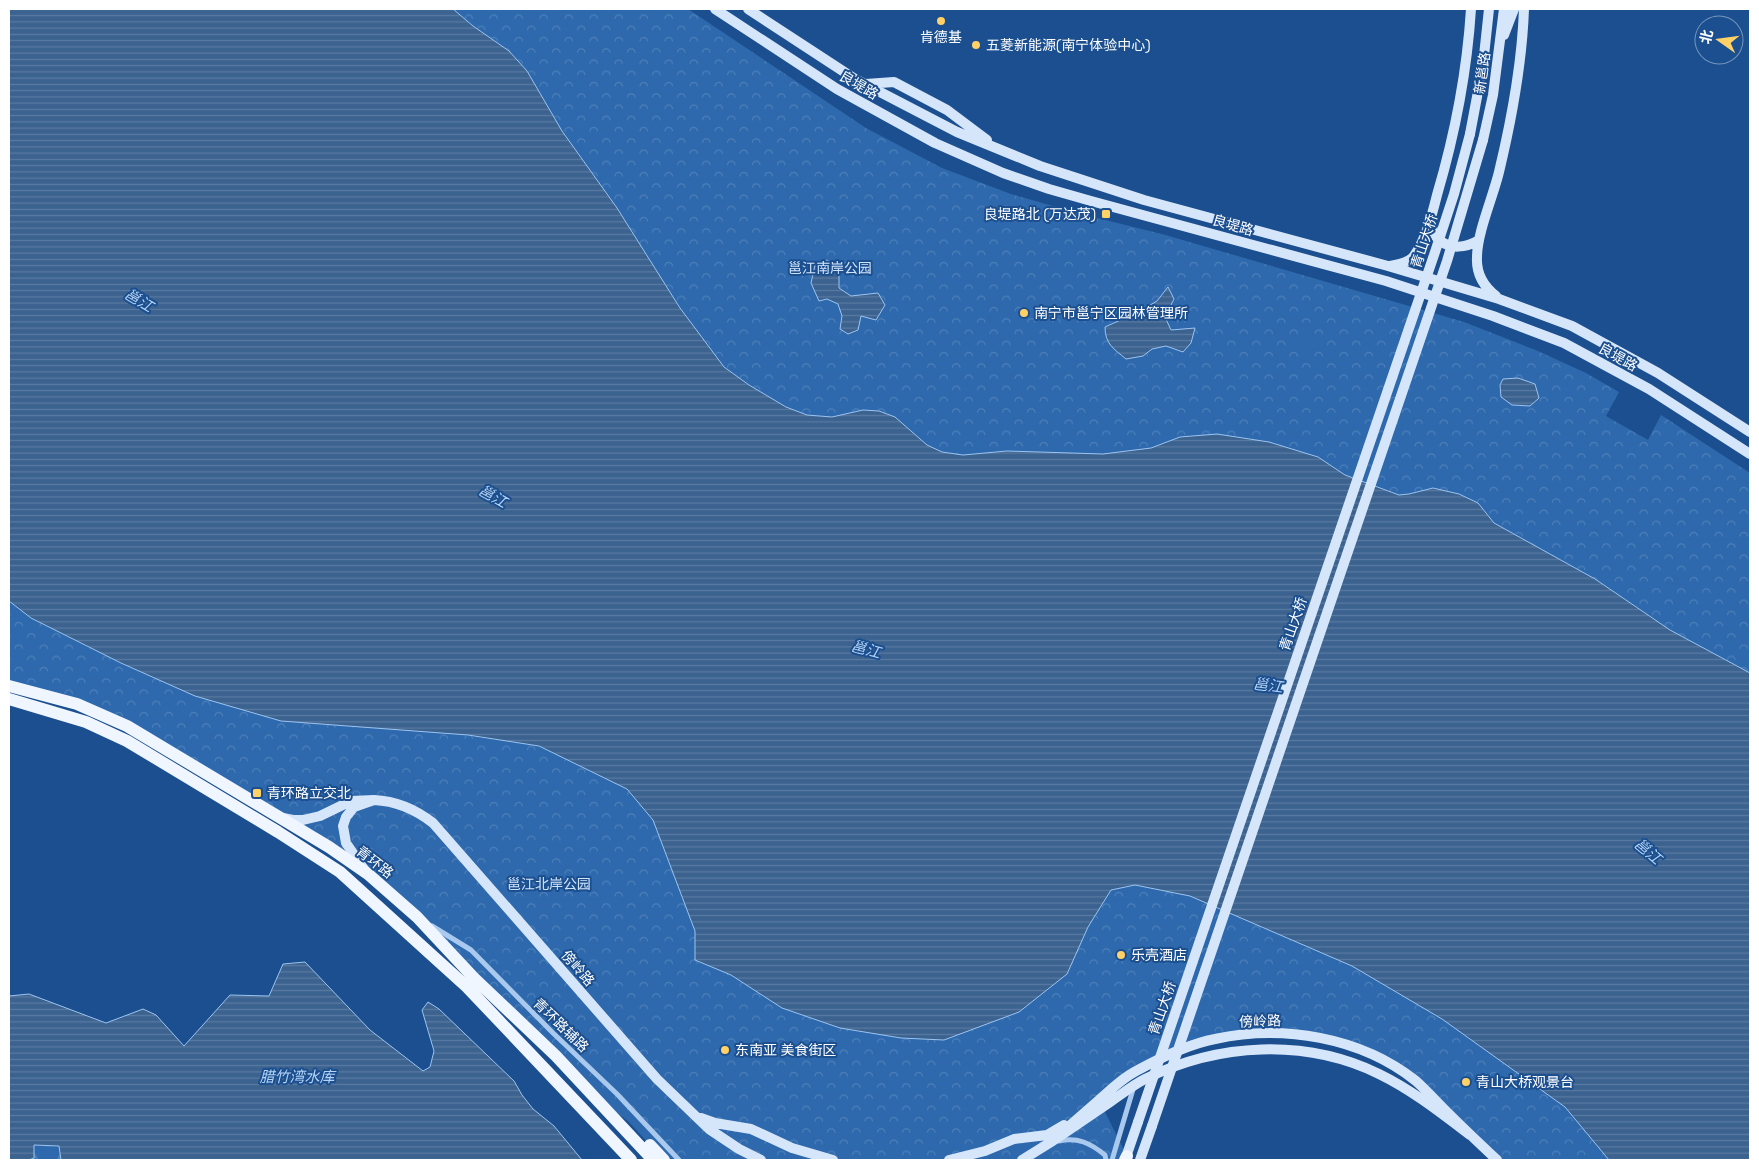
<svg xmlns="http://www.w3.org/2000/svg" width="1759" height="1169" viewBox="0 0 1759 1169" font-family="'Space Grotesk','Noto Sans SC',sans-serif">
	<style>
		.forest { fill: url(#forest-firs) }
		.park { fill: url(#park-crowns) }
		.garden { fill: #2e69ad }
		.water { fill: url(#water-rules); stroke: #9cc4f0 }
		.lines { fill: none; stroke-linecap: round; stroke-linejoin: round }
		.street { stroke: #a9c9ee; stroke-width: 5 }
		.secondary { stroke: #d6e6fa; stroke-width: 10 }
		.primary { stroke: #f0f6ff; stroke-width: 12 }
		.secondary-bridge { stroke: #d6e6fa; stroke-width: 10 }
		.poi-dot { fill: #ffd166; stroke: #1b4f8f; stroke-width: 2 }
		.labels { text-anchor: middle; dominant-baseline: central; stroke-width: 4; stroke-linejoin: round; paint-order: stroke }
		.poi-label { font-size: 14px; fill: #fff; stroke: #1b4f8f; text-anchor: start }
		.street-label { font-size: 14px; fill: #fff; stroke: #1b4f8f }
		.park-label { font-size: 14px; fill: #cfe3fa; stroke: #1b4f8f }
		.water-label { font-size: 15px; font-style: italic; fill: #b5d3f5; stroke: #1b4f8f }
	</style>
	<defs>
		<pattern id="forest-firs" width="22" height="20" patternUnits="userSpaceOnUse" patternTransform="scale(1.25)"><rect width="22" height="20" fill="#2e69ad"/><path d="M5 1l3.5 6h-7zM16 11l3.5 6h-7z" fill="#4d80b9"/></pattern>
		<pattern id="park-crowns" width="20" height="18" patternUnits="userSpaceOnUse" patternTransform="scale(1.25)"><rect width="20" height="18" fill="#2e69ad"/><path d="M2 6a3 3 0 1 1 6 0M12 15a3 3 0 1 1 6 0" fill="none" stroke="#4d80b9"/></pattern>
		<pattern id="water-rules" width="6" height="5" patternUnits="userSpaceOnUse" patternTransform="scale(1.25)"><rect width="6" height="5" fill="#3c6290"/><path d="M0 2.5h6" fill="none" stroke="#597aa1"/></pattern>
	</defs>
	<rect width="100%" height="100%" fill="#1b4f8f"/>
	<path class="forest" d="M34,1145L59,1146L61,1160H29L34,1158Z"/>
	<path class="park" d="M453,9H688L866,128L942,168L1011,194L1081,214L1162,234L1464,322L1538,351L1586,373L1619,392L1606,416L1648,440L1661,415L1750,473V673L1670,630L1595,579L1494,523L1478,503L1433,488L1409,494L1400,495L1345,475L1318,457L1269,442L1217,434L1180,437L1151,448L1103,455L1007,451L963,455L942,452L927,445L895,417L863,410L832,417L807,415L786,407L749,385L724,367L680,308L617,208L562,131L527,71Z
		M9,601L31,618L121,663L195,696L539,746L627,789L653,820L695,931V960L731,975L782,1008L840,1028L901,1038L944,1040L1067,974L1088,927L1111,890L1135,885L1190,896L1352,966L1442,1019L1565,1107L1609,1160H1497L1386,1061L1302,1035L1214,1039L1137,1070L1099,1100L1127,1156L1125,1160H664L628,1121L592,1095L368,874L127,726L9,686Z"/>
	<path class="garden" d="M1304,333L1325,338L1322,351L1301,346Z"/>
	<path class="water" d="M9,9H453L473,26L509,51L527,71L562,131L617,208L680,308L724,367L749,385L786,407L807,415L832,417L863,410L879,411L895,417L927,445L942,452L963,455L1007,451L1103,454L1151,448L1180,437L1217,434L1269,442L1318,457L1345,475L1399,495L1409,494L1433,488L1459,494L1478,503L1494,523L1595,579L1670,630L1750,673V1160H1609L1565,1107L1442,1019L1352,966L1190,896L1135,885L1111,890L1088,927L1067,974L1019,1012L944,1040L901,1038L840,1028L782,1008L731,975L695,960V931L653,820L627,789L539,746L468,735L281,721L195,696L121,663L31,618L9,601Z
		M827,260L839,268V288L851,296L878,293L885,305L876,320L861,316L858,330L848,334L840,329L842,316L838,304L827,299L819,301L811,283L815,265Z
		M1168,287L1174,299L1165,317L1171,330L1195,328L1191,343L1183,352L1166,346L1152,349L1143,356L1126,359C1114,349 1105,344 1105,327L1136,313L1157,301Z
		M1518,378L1535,384L1539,398L1530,406L1512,405L1501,397L1500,385L1503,379Z
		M305,962L370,1030L423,1071L430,1067L434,1051L422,1010L428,1002L439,1009L514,1081L522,1095L533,1109L554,1126L582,1160H61L59,1146L34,1145V1158L29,1160H9V996L29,994L106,1023L143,1009L156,1015L184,1046L230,995L269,996L283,964Z"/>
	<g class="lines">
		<path class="street" d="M432,926L471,950L553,1033L617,1094L679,1160
			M1059,1141C1078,1137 1090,1143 1105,1155L1106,1160
			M1112,1160L1134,1086"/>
		<path class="secondary" d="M715,9L837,89L935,143L1003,173L1049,189L1091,201L1386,281L1493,316L1564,343L1649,389L1750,454
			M748,9L855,79L957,132L1040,166L1144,200L1388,266L1499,299L1572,326L1658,373L1750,432
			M1504,35L1514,9
			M866,84L894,82L947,110L987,140
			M1470,134L1483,65L1489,9
			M1483,140L1493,95L1504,9
			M1430,220C1432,226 1433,234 1438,239C1450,250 1466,248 1479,240
			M1390,266C1399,264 1409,263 1414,256C1426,239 1432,215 1437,195C1455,134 1467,72 1471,9
			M1496,296C1483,286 1476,274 1477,257C1477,233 1493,197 1499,172C1512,118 1522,64 1524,9
			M374,800C397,801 415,809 433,823L657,1079L709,1129L739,1149L761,1160
			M283,818L293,820H303L320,816L351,801L374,800L354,807L346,817L343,826L346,843L364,869
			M701,1118L715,1123L751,1129L792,1148L833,1160
			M1470,1135C1441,1113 1412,1090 1379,1074C1305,1038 1218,1043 1145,1079C1133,1085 1122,1094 1110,1102C1091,1115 1071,1129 1051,1142C1067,1128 1083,1114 1099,1100C1111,1089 1124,1077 1138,1070C1162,1057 1189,1044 1215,1039C1282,1024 1361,1037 1416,1081C1426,1090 1436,1101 1445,1110C1462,1127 1480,1144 1497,1160
			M949,1160L985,1151L1014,1139L1047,1135L1064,1125
			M1022,1160L1051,1142
			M1125,1160L1138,1122
			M1140,1160L1152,1126"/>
		<path class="primary" d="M9,686L77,704L127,726L329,847L368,874L417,917L474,978L556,1056L653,1160
			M9,699L86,722L127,741L278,832L340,872L467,987L631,1160
			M650,1145L664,1160
			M1125,1160L1127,1156"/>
		<path class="secondary-bridge" d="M1138,1122L1434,255L1454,194L1470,134
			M1152,1126L1447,261L1483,140"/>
	</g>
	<g class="poi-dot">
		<circle cx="941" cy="21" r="5"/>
		<circle cx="976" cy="45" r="5"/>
		<rect x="1101" y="209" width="10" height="10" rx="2.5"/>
		<circle cx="1024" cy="313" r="5"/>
		<rect x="252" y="788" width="10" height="10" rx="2.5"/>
		<circle cx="1121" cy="955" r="5"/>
		<circle cx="725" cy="1050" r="5"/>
		<circle cx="1466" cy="1082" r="5"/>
	</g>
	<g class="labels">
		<g class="poi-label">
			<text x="941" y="37" text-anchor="middle">肯德基</text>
			<text x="986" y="45">五菱新能源(南宁体验中心)</text>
			<text x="1096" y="214" text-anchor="end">良堤路北 (万达茂)</text>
			<text x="1034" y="313">南宁市邕宁区园林管理所</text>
			<text x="267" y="793">青环路立交北</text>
			<text x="1131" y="955">乐壳酒店</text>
			<text x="735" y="1050">东南亚 美食街区</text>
			<text x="1476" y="1082">青山大桥观景台</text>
		</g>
		<g class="street-label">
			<text transform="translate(1482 73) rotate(-82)">新邕路</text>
			<text transform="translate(859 85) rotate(30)">良堤路</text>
			<text transform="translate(1233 225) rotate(16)">良堤路</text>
			<text transform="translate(1424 241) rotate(-72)">青山大桥</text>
			<text transform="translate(1618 357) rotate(29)">良堤路</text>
			<text transform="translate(1293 624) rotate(-71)">青山大桥</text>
			<text transform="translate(375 862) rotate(38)">青环路</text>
			<text transform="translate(578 968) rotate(49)">傍岭路</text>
			<text transform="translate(1162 1008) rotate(-71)">青山大桥</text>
			<text transform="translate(1260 1021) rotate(-2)">傍岭路</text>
			<text transform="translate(561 1025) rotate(44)">青环路辅路</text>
		</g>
		<g class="park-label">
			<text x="830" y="268">邕江南岸公园</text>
			<text x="549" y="884">邕江北岸公园</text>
		</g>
		<g class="water-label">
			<text transform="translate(139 300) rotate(31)">邕江</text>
			<text transform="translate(493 496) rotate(29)">邕江</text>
			<text transform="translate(866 649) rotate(15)">邕江</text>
			<text transform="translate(1268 685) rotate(7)">邕江</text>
			<text transform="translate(1648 851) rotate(40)">邕江</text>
			<text x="297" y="1076">腊竹湾水库</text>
		</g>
	</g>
	<rect width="1759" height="1169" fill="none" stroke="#ffffff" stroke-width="20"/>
	<g transform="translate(1719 40) rotate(284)"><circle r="24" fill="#1b4f8f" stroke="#7695bc"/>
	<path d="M0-4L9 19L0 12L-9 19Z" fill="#ffd166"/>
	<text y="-8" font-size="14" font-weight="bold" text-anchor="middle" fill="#ffffff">北</text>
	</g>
</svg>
